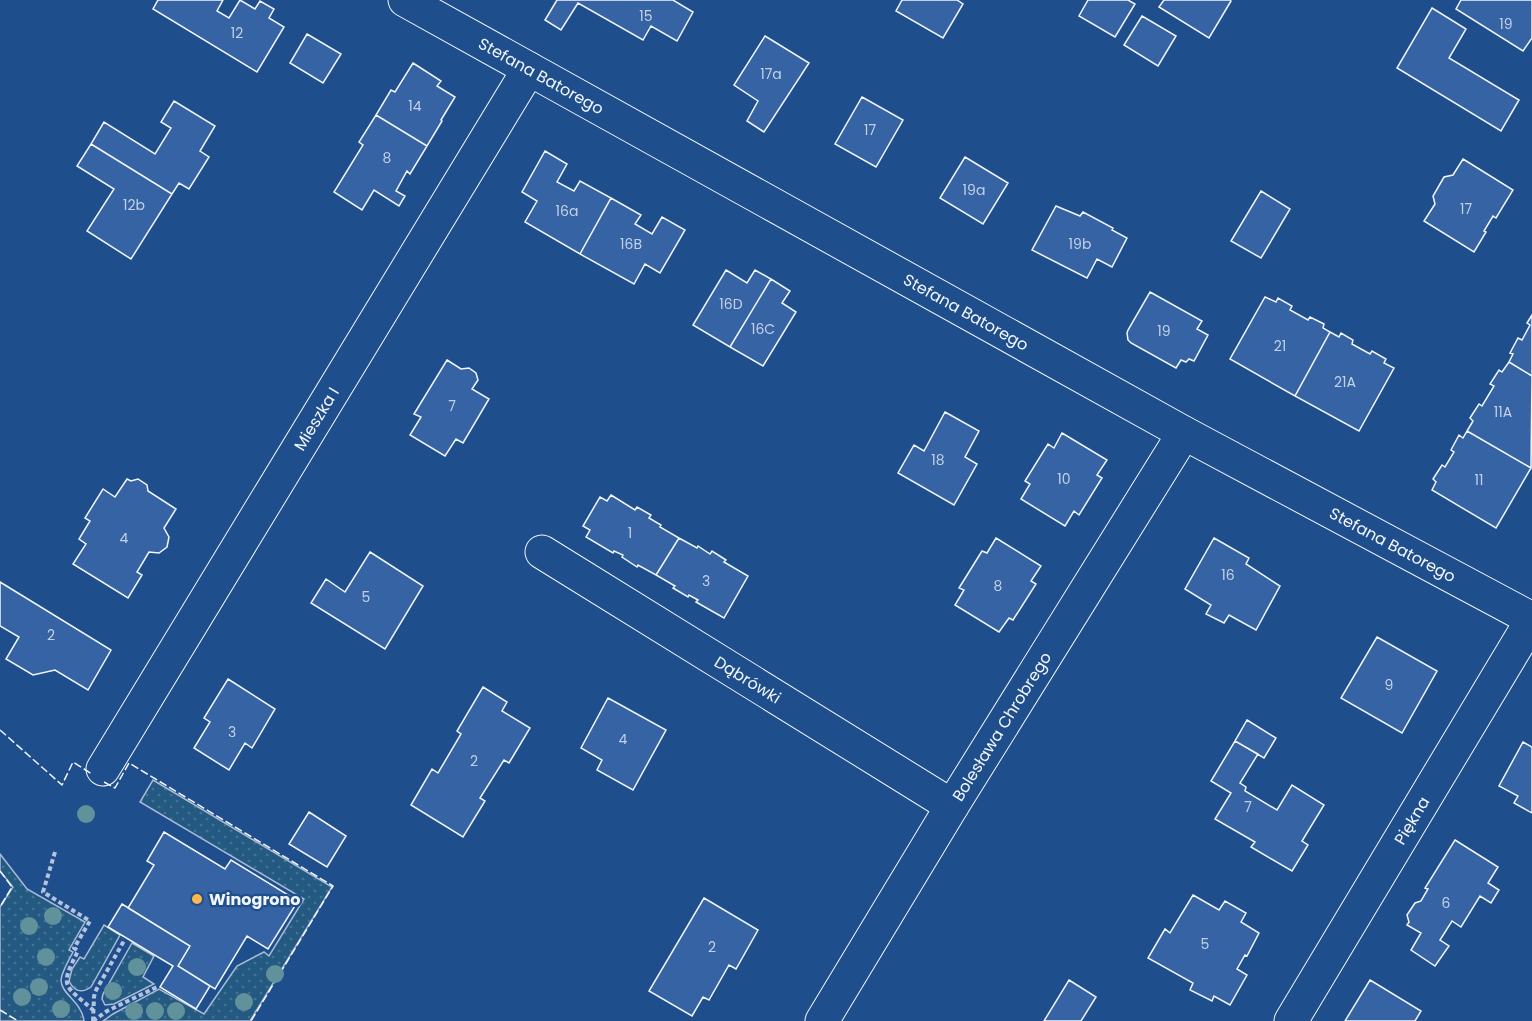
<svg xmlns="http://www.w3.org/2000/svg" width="1532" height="1021" viewBox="0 0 1532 1021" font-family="Poppins,sans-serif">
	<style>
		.grass { fill: url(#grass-dots); stroke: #a8bbd7; stroke-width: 1.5 }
		.building { fill: #3563a3; stroke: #f2f6ff; stroke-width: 1.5 }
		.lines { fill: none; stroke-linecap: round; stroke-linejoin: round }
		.minor-casing { stroke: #f2f6ff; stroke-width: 35 }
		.path { stroke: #b3c4dc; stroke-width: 4; stroke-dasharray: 4.5 3; stroke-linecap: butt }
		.minor { stroke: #1f4e8c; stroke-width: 33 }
		.fence { stroke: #f2f6ff; stroke-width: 1.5; stroke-dasharray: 8 3; stroke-linecap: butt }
		.tree { fill: #61919a }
		.poi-dot { fill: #ffb74d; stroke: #1f4e8c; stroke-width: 2 }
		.labels { text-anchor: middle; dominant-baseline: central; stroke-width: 4.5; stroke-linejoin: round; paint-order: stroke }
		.number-label { font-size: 14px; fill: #c3d1e8 }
		.street-label { font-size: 16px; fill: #f2f6ff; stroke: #1f4e8c }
		.poi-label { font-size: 16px; font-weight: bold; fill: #f2f6ff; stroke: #1f4e8c; text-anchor: start }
	</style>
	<defs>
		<pattern id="grass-dots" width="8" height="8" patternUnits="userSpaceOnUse" patternTransform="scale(1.5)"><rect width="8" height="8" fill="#245a82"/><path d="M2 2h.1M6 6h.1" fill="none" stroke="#447295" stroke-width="1.8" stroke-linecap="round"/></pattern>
	</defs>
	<rect width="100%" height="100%" fill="#1f4e8c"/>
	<path class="grass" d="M153,780L332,887L250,1021H103L113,1014L159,989L204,1014L237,966L264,952L269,956L304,899L140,802Z
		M0,854L27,889L85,922L69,950L73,952C69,960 62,971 61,980C61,994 82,1002 84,1021H0V907L13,887L0,871Z
		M104,925L120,935L91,987C81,994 74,991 69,981L72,969L80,957L84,959Z
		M132,943L154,956L143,977L154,984L114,1004L105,1005L102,999L103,994Z"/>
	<path class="building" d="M158,0H223L217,11L229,18L240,0L255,9L260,1L274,9L269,18L284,27L257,72L153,9Z
		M557,0H673L693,12L677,41L651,26L643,40L578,3L561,30L545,20Z
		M902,0H957L963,4L943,38L896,11Z
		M1088,0H1128L1135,4L1115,37L1079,16Z
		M1164,0H1230L1231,1L1209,38L1159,7Z
		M1461,0H1532V38L1523,51L1456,9Z
		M1432,8L1466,29L1449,58L1519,100L1501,131L1397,68Z
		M1142,16L1176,36L1158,66L1124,45Z
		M307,34L341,54L323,83L290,63Z
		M765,36L809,63L764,132L747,121L758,101L734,85Z
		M413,63L441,81L437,86L455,97L441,120L442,121L427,146L376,115L391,90L395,92Z
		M862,97L903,120L876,167L835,144Z
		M174,101L215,126L200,151L209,157L189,189L179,183L172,194L91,144L104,122L155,154L171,128L161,122Z
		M376,115L427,146L410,174L407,171L396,191L405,196L399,206L374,190L362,210L334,192L363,145L359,142Z
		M91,144L172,194L131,259L87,231L114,189L77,166Z
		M545,151L567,164L557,182L574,191L580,181L611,198L580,254L525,222L537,201L522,192Z
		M965,157L1008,183L983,224L940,198Z
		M1463,159L1513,190L1496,218L1493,216L1484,231L1486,232L1474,252L1424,221L1435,204L1433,196L1444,177L1453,175Z
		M1261,191L1290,209L1261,258L1231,241Z
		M611,198L641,215L635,224L652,234L662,217L685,230L660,273L645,264L634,284L580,254Z
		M1056,206L1080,216L1083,212L1113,228L1112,230L1127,238L1112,267L1097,259L1087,278L1032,250Z
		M726,270L747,283L755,270L771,279L730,347L693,325Z
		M771,279L790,291L782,303L796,312L763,366L730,347Z
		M1150,292L1202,321L1197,329L1208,335L1194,361L1189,359L1186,362L1181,360L1176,368L1131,343L1128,340L1127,333L1128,330Z
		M1265,297L1276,302L1278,298L1292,306L1290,310L1308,320L1310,317L1324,324L1323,328L1330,332L1295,396L1230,359Z
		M1532,315V376L1509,362L1513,354L1510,353L1518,338L1522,340L1530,325L1527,323Z
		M1330,332L1339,337L1341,333L1353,340L1352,344L1370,354L1372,351L1386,359L1384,363L1394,368L1359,431L1295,396Z
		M447,360L461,369L469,368L476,373L478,380L472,389L489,399L463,443L456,439L445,456L410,435L421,417L414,414Z
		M1509,362L1532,376L1531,468L1467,431L1473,421L1470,418L1479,404L1482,406L1494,386L1490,384L1499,370L1502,372Z
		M945,412L979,431L965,457L977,464L954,505L898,473L914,445L924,451Z
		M1467,431L1531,468L1496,528L1432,490L1436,482L1433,479L1442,465L1445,467L1454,452L1451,450L1459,435L1463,438Z
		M1062,433L1107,460L1097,475L1102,478L1079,515L1074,511L1065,526L1021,499L1030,484L1025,481L1048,444L1054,448Z
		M127,479L131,481L138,479L147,485L148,491L176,509L164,528L169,537L167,547L159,553L149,552L137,572L142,575L128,598L73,564L86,544L79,539L90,521L85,518L103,489L115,497Z
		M611,495L635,510L637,507L651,515L649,518L661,525L660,527L679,538L656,575L638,565L637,567L622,557L623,555L614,551L613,553L586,537L590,530L583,526L600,497L607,501Z
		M679,538L697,548L698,546L710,554L712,551L726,560L724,562L748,576L724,618L696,602L698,600L689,595L688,597L673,588L675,586L656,575Z
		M996,538L1041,566L1031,581L1036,584L1013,620L1009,618L999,632L955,605L964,590L959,588L982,551L987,553Z
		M1214,538L1249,558L1246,564L1280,586L1256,630L1229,615L1224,623L1206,614L1211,605L1185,589Z
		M370,552L423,586L385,649L311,603L326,579L345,592Z
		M0,582L111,650L88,690L55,670L33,675L6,659L19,637L0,626Z
		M1377,637L1437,671L1402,733L1341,698Z
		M228,679L275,709L252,748L245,743L229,770L194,748L210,722L204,718Z
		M483,687L507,702L502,711L530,728L509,763L504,760L480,798L485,801L463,837L411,805L432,769L438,773L461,734L457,731Z
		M608,698L666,730L633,790L597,770L602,760L581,748Z
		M1247,720L1276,738L1264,758L1235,741Z
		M1235,741L1258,754L1240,783L1246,787L1245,791L1277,810L1292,785L1324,805L1302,841L1308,845L1292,871L1251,847L1255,842L1215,819L1231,793L1211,781Z
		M1523,742L1532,747V813L1514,803L1518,796L1499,786Z
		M309,812L346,836L327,867L289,844Z
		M164,832L225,869L231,860L298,901L268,949L247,936L215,989L178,966L190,946L128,908L154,865L147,861Z
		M1455,840L1498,867L1488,883L1499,890L1491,903L1480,896L1461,927L1452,921L1440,940L1449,946L1435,966L1411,950L1421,933L1407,925L1409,922L1407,915L1415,903L1421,901L1428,889L1425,888Z
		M1193,895L1219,910L1225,901L1246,913L1241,922L1259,933L1247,956L1245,955L1237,969L1247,975L1230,1005L1214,996L1212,1001L1190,990L1193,983L1148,958L1165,929L1170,933Z
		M704,898L758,930L736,969L729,965L709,1000L703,997L692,1016L649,991Z
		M122,904L190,946L178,966L210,986L196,1009L160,987L173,966L108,927Z
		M1069,980L1096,997L1081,1021H1044Z
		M1370,980L1421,1011L1415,1021H1345Z"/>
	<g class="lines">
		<g class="minor-casing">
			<g id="minor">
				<path id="s1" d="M405,0L1184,433L1532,619"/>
				<path id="s2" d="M542,552L952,806"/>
				<path id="s3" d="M103,769L529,69"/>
				<path id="s4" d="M822,1021L952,806L1184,433"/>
				<path id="s5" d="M1291,1021L1532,620"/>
			</g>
		</g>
		<path class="path" d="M55,852L43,892L90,921L74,948L78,951C59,988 64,984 93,1010
			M93,1021L94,997L95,992L125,939
			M93,1021L107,1011L157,987"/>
		<use href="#minor" class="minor"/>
		<path class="fence" d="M0,730L62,785L73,762L92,774
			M104,782L115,788L129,763L333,886L251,1021
			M0,871L12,887L0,907
			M0,1010L18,1021"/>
	</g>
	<g class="tree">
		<circle cx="86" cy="814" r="9"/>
		<circle cx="53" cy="916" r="9"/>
		<circle cx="29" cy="926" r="9"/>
		<circle cx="46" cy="957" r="9"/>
		<circle cx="137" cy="967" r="9"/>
		<circle cx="275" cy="974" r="9"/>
		<circle cx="39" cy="987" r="9"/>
		<circle cx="113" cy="991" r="9"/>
		<circle cx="22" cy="997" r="9"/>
		<circle cx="244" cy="1002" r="9"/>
		<circle cx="61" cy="1009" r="9"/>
		<circle cx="134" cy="1011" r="9"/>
		<circle cx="155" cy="1011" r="9"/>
		<circle cx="176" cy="1011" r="9"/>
	</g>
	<circle class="poi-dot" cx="197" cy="899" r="6"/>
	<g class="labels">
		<g class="number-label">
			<text x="646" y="16">15</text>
			<text x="1506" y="24">19</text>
			<text x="237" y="33">12</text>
			<text x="771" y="74">17a</text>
			<text x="415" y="106">14</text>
			<text x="870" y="130">17</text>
			<text x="387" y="158">8</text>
			<text x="974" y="190">19a</text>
			<text x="134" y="205">12b</text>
			<text x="1466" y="209">17</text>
			<text x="567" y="211">16a</text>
			<text x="631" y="244">16B</text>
			<text x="1080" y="244">19b</text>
			<text x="731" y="304">16D</text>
			<text x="763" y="329">16C</text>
			<text x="1164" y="331">19</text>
			<text x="1280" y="346">21</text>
			<text x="1345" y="382">21A</text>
			<text x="452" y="406">7</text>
			<text x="1503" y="412">11A</text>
			<text x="938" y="460">18</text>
			<text x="1064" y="479">10</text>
			<text x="1479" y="480">11</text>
			<text x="630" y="533">1</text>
			<text x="124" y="538">4</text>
			<text x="1228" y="575">16</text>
			<text x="706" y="581">3</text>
			<text x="998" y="586">8</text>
			<text x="366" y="597">5</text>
			<text x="51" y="635">2</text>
			<text x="1389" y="685">9</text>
			<text x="232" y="732">3</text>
			<text x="623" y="739">4</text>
			<text x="474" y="761">2</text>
			<text x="1248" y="807">7</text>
			<text x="1446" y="903">6</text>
			<text x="1205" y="944">5</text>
			<text x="712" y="947">2</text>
		</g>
		<g class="street-label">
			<text stroke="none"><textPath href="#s1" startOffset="156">Stefana Batorego</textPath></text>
			<text stroke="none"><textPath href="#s1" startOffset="642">Stefana Batorego</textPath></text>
			<text stroke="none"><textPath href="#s3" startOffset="410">Mieszka I</textPath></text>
			<text stroke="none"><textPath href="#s1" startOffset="1128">Stefana Batorego</textPath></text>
			<text stroke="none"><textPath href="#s2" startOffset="242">Dąbrówki</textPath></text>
			<text stroke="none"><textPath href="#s4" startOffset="345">Bolesława Chrobrego</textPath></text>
			<text stroke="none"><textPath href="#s5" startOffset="234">Piękna</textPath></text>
		</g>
		<g class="poi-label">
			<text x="209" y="899">Winogrono</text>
		</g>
	</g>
</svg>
